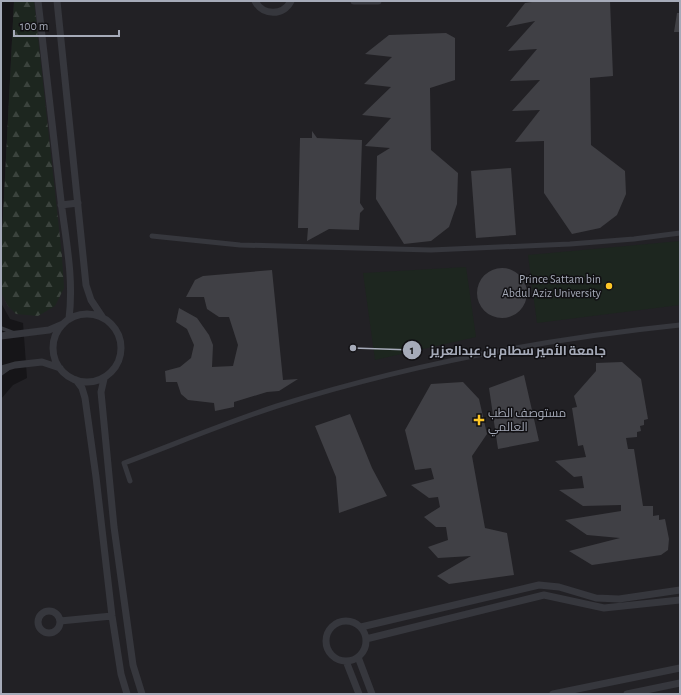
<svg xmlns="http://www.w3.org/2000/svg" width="681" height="695" viewBox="0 0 681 695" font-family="'Alegreya Sans',Cairo,sans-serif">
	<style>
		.built { fill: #222125 }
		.forest { fill: url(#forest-firs) }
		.green { fill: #1d261f }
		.building { fill: #404045 }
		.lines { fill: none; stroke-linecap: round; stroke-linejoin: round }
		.service { stroke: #36373d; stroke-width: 3.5 }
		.pedestrian { stroke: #36373d; stroke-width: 5 }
		.minor { stroke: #36373d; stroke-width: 7 }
		.poi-dot { fill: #fec727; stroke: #111013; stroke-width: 1.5 }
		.labels { text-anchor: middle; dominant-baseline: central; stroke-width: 3; stroke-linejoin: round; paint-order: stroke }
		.poi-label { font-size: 12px; fill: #a6abb9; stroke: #111013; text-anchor: end }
		.leader { fill: none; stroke: #a6abb9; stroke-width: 1.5 }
		.callout-dot { fill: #a6abb9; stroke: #111013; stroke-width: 1.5 }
		.mark-label { font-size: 12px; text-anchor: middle; font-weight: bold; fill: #111 }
		.callout-label { font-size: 13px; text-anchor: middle; font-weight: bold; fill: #a6abb9; stroke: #111013; stroke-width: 3; stroke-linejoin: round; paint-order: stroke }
	</style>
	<defs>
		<pattern id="forest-firs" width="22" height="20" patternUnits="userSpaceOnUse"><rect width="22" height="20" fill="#1d261f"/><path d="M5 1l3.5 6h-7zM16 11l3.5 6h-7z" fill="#3b433d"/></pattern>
	</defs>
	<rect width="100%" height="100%" fill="#161518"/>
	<path class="built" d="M14,1H680V694H1V399L13,385L27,378L23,323L10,319L1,303V255Z"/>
	<path class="forest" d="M14,1H34L62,256L64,288L55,306L38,316L16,314L8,306L1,292V255Z"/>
	<path class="green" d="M680,241V305L537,323L528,255Z
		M466,267L476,337L375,360L363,273Z"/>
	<path class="building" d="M539,1H610L613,76L590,78L591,145L625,171L626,194L617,215L600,228L572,234L544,193V141L515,142L540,110L512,111L540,80L510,81L537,49L508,51L535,21L506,27L525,3Z
		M677,13H680V32H674Z
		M446,33L455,38V80L430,88L431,150L458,173L457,204L449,227L431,241L404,244L376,199L377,156L390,148L365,146L391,118L362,115L391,87L364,84L392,57L365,54L389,35Z
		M312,131L317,138L362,140L360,203L364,209L360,213L359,230L329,229L307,241L308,228H298L300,138H312Z
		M511,168L516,235L476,238L471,171Z
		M477 293a25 25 0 1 1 50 0a25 25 0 1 1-50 0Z
		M272,270L283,380L298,379L279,391L267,392L234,402V407L215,411L214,403L188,400L181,394L177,382H166L165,371L180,367L191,358L194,345L187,329L176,322L179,308L197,318L209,335L213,345L212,367L233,366L238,345L229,317H219L207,309L204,297H186L195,280L203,276Z
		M622,362L641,379L648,419L644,420V425L640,426L641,431L637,432V437L626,438L628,449H634L643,506H653V516L659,515V520L665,519L669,539L668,550L661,555L592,565L569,551L620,538L587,535L565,520L621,511V505L583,506L559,490L584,488L582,476L574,477L555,461L586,457L583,445L578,446L572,408L577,407L574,396L596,371V363Z
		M524,375L539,441L498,449L489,388Z
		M463,382L479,399L487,434L472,456L485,528L507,533L514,575L449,584L437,576L471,556L438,558L428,547L448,540L446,527H436L424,517L440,507L438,497L429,498L411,485L434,479L431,468L415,470L405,430L431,384Z
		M350,414L372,468L387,496L339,513L336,477L315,426Z"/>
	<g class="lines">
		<path class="service" d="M1,328L14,333
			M1,374L8,369"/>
		<path class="pedestrian" d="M152,236L240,245L431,250L570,244L634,239L680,233
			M130,481L124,463C175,444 225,423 277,406C408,365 544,339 680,325"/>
		<path class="minor" d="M38,1C46,68 53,134 61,201C66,242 74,278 69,319
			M57,1L86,285L91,300L103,318
			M255,1C263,16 283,16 291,1
			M354,1H378
			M61,205L78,203
			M53 348a34 34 0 1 1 68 0a34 34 0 1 1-68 0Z
			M1,336L49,330L63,324
			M1,369L15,365L42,362L60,368
			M104,379L101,392L114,527L133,665L142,694
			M76,380L82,388L85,398L96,477L112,616L121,674L127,694
			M38 622a11 11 0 1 1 22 0a11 11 0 1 1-22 0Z
			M60,621L112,616
			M326 641a20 20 0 1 1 40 0a20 20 0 1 1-40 0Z
			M361,627L539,585L559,587L596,598L619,599L680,590
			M366,639L544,595L604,608L680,600
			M358,657L372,694
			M346,661L359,694
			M553,694L680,668
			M627,694L680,683"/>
	</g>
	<g class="poi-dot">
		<circle cx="609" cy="286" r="4"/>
		<path d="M477 414h4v4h4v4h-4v4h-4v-4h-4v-4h4z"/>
	</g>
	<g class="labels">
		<g class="poi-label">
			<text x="601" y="279">Prince Sattam bin<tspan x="601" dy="14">Abdul Aziz University</tspan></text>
			<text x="488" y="413" text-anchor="start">مستوصف الطب<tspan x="488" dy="14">العالمي</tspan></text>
		</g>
	</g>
	<path class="leader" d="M353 348L412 350"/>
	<g class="callout-dot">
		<circle cx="353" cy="348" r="4"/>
		<circle cx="412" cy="350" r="10"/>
	</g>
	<g class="mark-label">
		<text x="412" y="354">1</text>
	</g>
	<g class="callout-label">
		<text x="518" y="355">جامعة الأمير سطام بن عبدالعزيز</text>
	</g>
	<rect width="681" height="695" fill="none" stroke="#a6abb9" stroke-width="4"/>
	<path d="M14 30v6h105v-6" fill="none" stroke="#a6abb9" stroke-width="2"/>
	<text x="20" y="30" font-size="12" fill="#a6abb9" stroke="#111013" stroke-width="3" paint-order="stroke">100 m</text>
</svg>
